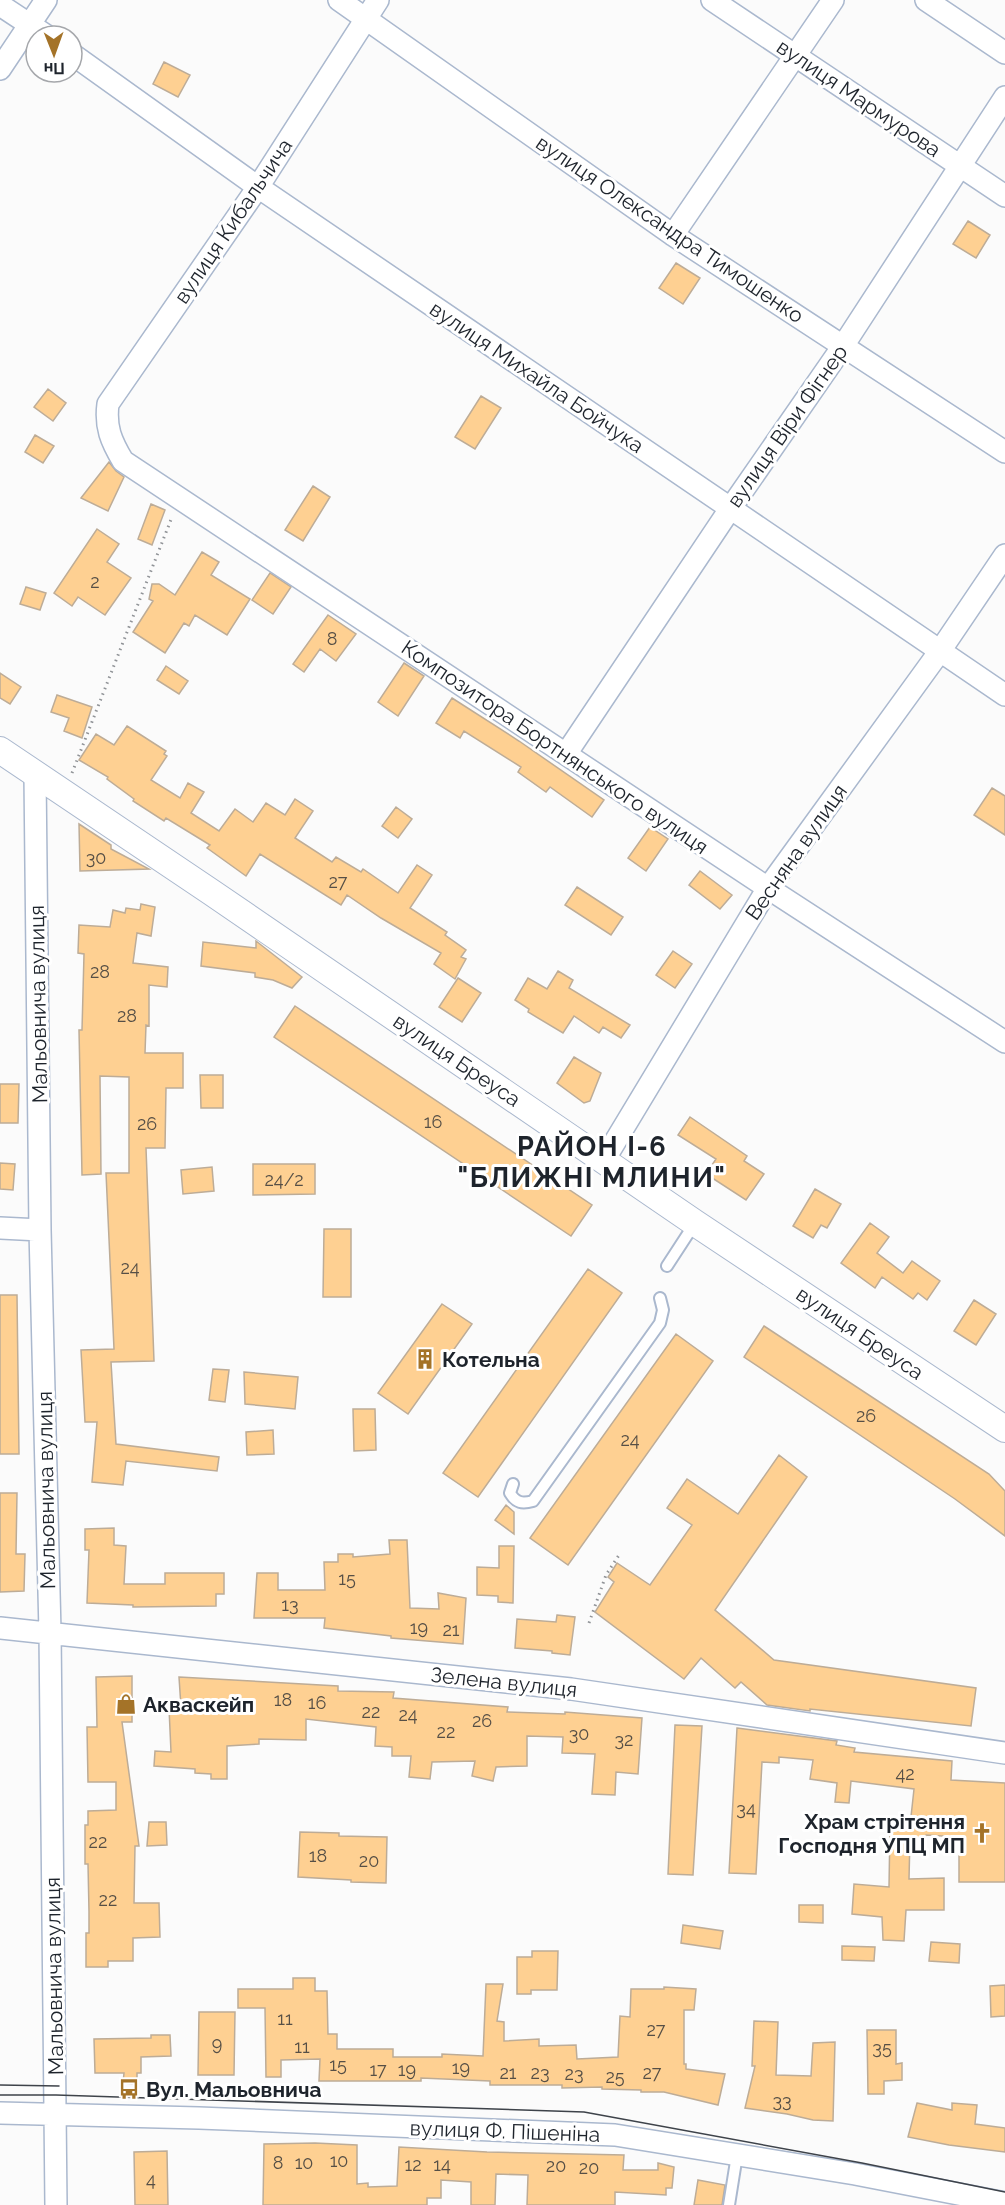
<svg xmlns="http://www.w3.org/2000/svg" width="1005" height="2205" viewBox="0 0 1005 2205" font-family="Raleway,sans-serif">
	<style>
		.building { fill: #fed092; stroke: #bdac97; stroke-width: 1.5 }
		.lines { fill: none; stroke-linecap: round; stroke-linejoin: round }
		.service-casing { stroke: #aab8ce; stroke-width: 14 }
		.minor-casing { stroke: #aab8ce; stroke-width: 24 }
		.tertiary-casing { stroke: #aab8ce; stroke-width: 28 }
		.path { stroke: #909397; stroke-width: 3; stroke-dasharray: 1.5 4.5; stroke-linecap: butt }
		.service { stroke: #fff; stroke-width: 10 }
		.minor { stroke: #fff; stroke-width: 21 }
		.tertiary { stroke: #fff; stroke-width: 26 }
		.tram { stroke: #3e434a; stroke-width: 1.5 }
		.labels { text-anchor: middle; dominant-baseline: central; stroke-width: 6; stroke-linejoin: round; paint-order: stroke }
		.number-label { font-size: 18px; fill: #564f46 }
		.street-label { font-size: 21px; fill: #1e242c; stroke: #fff }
		.poi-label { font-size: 21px; font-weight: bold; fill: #1e242c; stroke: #fff; text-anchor: start }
		.district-label { font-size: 27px; font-weight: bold; letter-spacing: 1.5px; fill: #1e242c; stroke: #fff }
	</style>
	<rect width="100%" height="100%" fill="#fbfbfb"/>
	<path class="building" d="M164,62L190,75L178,97L153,84Z
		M968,221L990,235L976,258L953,244Z
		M676,263L700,278L683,304L659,288Z
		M48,389L66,403L53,421L34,407Z
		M481,396L501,408L475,449L455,437Z
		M35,435L54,446L43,463L25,452Z
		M109,462L116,471L124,477L108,511L81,498Z
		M313,486L330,497L303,541L285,530Z
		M151,504L165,510L152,545L138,539Z
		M97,529L119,544L107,562L131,578L105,615L78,597L72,606L54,593Z
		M202,552L219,562L211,575L250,599L227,635L195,615L189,626L184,623L165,653L133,632L153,601L149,599L152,584H159L175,595Z
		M270,573L291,587L273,614L252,600Z
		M26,587L46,593L40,610L20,604Z
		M328,615L356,634L336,661L320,649L304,672L293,664Z
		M404,663L424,676L398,716L378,702Z
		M166,666L188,681L179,694L157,680Z
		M0,673L21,687L10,704L0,698Z
		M57,695L92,707L82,738L64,731L69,718L51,712Z
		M452,698L519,741L604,800L592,817L550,787L546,792L518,772L521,767L464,731L460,738L436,723Z
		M127,726L166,751L164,754L167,756L151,780L180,798L188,783L204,792L191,813L219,831L235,809L253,822L266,803L285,815L295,799L313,811L295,838L332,862L336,857L361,872L363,869L398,893L417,865L432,875L410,908L447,932L445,935L466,950L461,957L466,959L455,979L434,964L441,953L381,918L347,895L341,905L260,854L246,876L207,848L210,845L166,818L164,821L133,801L134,799L107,779L108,777L79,760L96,734L114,745Z
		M992,788L1005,796V835L974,815Z
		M396,807L412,819L398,838L382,826Z
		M79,824L111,845V849L149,869L80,871Z
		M650,827L668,839L646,871L628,858Z
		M700,871L732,895L720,909L689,885Z
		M577,887L623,917L611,935L565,905Z
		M141,904L155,907L151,936L137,933L133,963L168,967L167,987L149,985V1026L146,1025L145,1053H183V1088H166L165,1148H146L154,1361L111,1362L116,1444L219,1457L217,1471L126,1461L123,1485L92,1482L97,1422H85L81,1350L114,1349L106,1173H129V1077L100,1076L101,1174L82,1175L79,1030H82L84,954L78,953L79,925L110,927L113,910L125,913L126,908L140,910Z
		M256,941L302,977L292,988L273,980L255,977V973L201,966L203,942L256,948Z
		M673,951L692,964L675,988L656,975Z
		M558,971L573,980L569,988L630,1025L621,1038L603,1027L599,1033L574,1016L563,1033L528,1012L529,1009L515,1000L528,978L547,989Z
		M458,978L481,993L462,1022L439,1007Z
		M295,1006L592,1205L571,1236L274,1037Z
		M574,1057L601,1073L590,1101L584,1103L557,1083Z
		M200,1075H223V1108H201Z
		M0,1084H19L18,1123H0Z
		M690,1117L747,1156L744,1161L764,1174L746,1200L706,1174L716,1159L678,1135Z
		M0,1163L15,1164L13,1190L0,1189Z
		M253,1164H315V1194L253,1195Z
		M212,1167L214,1191L183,1194L181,1170Z
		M815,1189L841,1204L827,1228L821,1225L813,1238L793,1226Z
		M870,1223L889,1237L877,1253L903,1273L912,1261L940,1281L927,1300L918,1293L913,1299L882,1277L875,1288L841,1263Z
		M324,1229H351V1297H323Z
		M588,1269L622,1293L478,1497L443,1473Z
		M0,1295H17L19,1454H0Z
		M974,1300L996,1314L976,1345L954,1331Z
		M442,1304L472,1324L408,1414L378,1393Z
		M764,1326L989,1474L1005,1491V1536L955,1499L744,1357Z
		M676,1334L713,1361L568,1565L530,1538Z
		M213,1369L229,1370L225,1402L209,1400Z
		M244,1372L298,1377L295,1409L245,1404Z
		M353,1409H375L376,1450L354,1451Z
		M273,1430L274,1454L247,1455L246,1432Z
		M779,1455L807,1477L715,1610L774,1660L976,1688L971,1726L810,1709V1711L767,1705L741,1682L735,1688L701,1658L684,1679L595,1612L614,1582L608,1577L617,1563L650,1585L692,1525L667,1508L687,1479L738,1514Z
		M0,1493H17L16,1554H25L24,1591L0,1592Z
		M506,1505L514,1512V1534L495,1520Z
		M114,1528V1545L126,1546L124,1584H165V1573H224V1594H216V1606L133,1607V1605L87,1603L89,1550H85V1529Z
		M389,1540H407L410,1608L439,1609L438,1593L466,1598L463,1644L391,1638V1636L324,1628L325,1618H254L257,1573H278V1590H325L324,1562H338V1554H353V1557L390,1554Z
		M499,1546H514L513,1603L498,1602V1596L477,1595V1567L499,1568Z
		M557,1615L575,1617L570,1655L552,1653V1651L515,1648L517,1619L556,1622Z
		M132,1676V1722H122L139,1846H135L134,1903H159L160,1937L133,1938V1961H108V1967H86V1933H89V1912L88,1864H85V1825H88V1811L116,1810V1782H88L87,1727H97L96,1677Z
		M179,1677L338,1686V1691L394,1692L393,1698L508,1707L507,1712L565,1714V1712L642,1718L638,1774L616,1772L615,1795L592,1794L595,1754L562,1753L563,1737L527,1736V1766L496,1767L493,1781L472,1776L475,1761L432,1762L430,1779L409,1777L411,1756H392V1747L375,1746L376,1727L306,1719V1740L259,1739V1744L227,1746V1779H211V1774L195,1773V1769L154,1766L155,1751L171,1752L169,1708L181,1707Z
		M675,1725L702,1726L693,1875L668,1874Z
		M737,1728L837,1741L836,1745L855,1748L854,1752L952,1761L951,1780L1005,1783V1882H959V1837L926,1835L925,1839L910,1838L909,1879L944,1878V1910H906L904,1941L883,1940L882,1917L852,1914L854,1884L889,1887L890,1826H910L914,1789L851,1781L849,1803L835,1802L837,1783L810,1779L813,1760L779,1757V1763L762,1762L756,1874L729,1873Z
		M149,1822H166L167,1845L147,1846Z
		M300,1832L339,1833V1836L387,1837L386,1883L351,1882V1880L298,1877Z
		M799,1905H823V1923L799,1922Z
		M683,1925L723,1931L720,1949L681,1943Z
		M931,1942L960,1944L959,1963L929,1961Z
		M842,1946L875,1947L874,1961L842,1960Z
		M532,1951H558L557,1990H531V1994H517V1957H532Z
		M293,1978H315V1991H327L328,2034H337V2049H393V2057H442V2054L483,2056L486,1984H503L497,2021L504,2022V2041L539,2039V2046L576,2045L577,2059L618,2057L620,2016L630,2017L631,1989H664V1987L696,1989L694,2010H684V2064H686V2069L725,2074L718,2105L664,2092H641V2090L602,2089V2087L562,2088V2085H490V2081L421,2078V2081H319L320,2059L281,2060V2077H266L265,2008H238V1989H293Z
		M1005,1985V2016L991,2017L990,1986Z
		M199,2012H235L234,2075H198Z
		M754,2021L778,2022L776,2075L811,2076L813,2043L835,2042L833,2121L813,2120L787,2114L745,2108L755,2066H752Z
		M867,2030H896V2064L902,2063V2080L884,2081V2094H868Z
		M151,2035H170L171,2056L141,2057V2073H137V2084L123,2083L124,2073H95L94,2039L151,2038Z
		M917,2103L952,2110V2103L977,2105L975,2124L1005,2128V2152L949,2145L908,2137Z
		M315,2143L357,2145V2184L368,2183V2187L397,2186L399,2147L487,2152L624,2155L623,2170H658V2163L674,2167L672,2188H666V2195L615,2192V2205H527L528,2175L496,2174L495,2205H471V2182L441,2180V2198H427V2205H263L264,2144Z
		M167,2151L168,2205H135L134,2152Z
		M698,2180L725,2185L722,2205H694Z"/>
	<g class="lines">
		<g class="service-casing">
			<path id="service" d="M667,1266L695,1223
				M513,1484L510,1493C516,1503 522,1504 533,1501L660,1323L663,1310L660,1298
				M729,2205L737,2155"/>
		</g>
		<g class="minor-casing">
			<path id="minor" d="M339,0L673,235L1005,452
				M378,0L258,187L108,404C105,427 111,441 123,461L768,888L1005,1042
				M712,0L1005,196
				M926,0L1005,53
				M0,5L47,36
				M72,54L258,187L1005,695
				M0,69L46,0
				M673,235L833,0
				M566,754L730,509L843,346L1005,97
				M35,775L40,1230L50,1632L56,2205
				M604,1160L768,888L940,651L1005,555
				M0,1228L40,1230
				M0,1628L571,1689L1005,1753
				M0,2113L199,2118L615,2135L855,2174L1005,2203"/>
		</g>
		<g class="tertiary-casing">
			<path id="tertiary" d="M0,750L211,892L695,1223L1005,1429"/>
		</g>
		<path class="path" d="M72,773L172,517
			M589,1623L606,1575L619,1555"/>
		<use href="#service" class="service"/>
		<use href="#minor" class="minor"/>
		<use href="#tertiary" class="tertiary"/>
		<path class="tram" d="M0,2085L59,2086
			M0,2095H56L584,2112L862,2163L1005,2192"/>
	</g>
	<defs>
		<g id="building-bare" transform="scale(1.62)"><path d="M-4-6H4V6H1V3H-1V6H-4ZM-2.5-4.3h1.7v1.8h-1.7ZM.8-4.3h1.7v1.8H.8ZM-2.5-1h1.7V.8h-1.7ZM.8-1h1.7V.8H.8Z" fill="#a47328" stroke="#fff" stroke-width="2.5" paint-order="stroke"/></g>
		<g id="shop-bare" transform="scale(1.62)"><path d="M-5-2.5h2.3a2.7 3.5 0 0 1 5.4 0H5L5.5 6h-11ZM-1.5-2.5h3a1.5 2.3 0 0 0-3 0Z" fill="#a47328" stroke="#fff" stroke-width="2.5" paint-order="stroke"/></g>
		<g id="church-bare" transform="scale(1.62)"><path d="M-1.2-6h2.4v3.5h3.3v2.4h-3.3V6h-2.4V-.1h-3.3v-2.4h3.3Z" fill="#a47328" stroke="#fff" stroke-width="2.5" paint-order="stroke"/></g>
		<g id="bus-bare" transform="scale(1.62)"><path d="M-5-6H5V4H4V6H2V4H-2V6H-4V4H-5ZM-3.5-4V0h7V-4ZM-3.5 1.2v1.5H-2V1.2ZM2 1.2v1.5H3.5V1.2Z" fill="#a47328" stroke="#fff" stroke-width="2.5" paint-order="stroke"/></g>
	</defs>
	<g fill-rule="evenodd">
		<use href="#building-bare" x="425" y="1359"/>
		<use href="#shop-bare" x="126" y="1704"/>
		<use href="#church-bare" x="982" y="1833"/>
		<use href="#bus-bare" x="129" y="2089"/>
	</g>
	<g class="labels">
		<g class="number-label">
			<text x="95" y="581">2</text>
			<text x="332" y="638">8</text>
			<text x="96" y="857">30</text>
			<text x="338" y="881">27</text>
			<text x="100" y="971">28</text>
			<text x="127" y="1015">28</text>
			<text x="433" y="1121">16</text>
			<text x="147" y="1123">26</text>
			<text x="284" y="1179">24/2</text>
			<text x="130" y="1267">24</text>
			<text x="866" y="1415">26</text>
			<text x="630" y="1439">24</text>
			<text x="347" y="1578">15</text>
			<text x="290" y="1604">13</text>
			<text x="419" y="1627">19</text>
			<text x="451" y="1629">21</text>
			<text x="283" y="1699">18</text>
			<text x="317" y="1702">16</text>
			<text x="371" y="1711">22</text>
			<text x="408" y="1714">24</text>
			<text x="482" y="1720">26</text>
			<text x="446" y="1731">22</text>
			<text x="579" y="1733">30</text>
			<text x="624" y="1739">32</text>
			<text x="905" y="1773">42</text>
			<text x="746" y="1808">34</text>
			<text x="98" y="1841">22</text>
			<text x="318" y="1855">18</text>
			<text x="369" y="1860">20</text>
			<text x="108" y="1899">22</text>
			<text x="285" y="2018">11</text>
			<text x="656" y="2029">27</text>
			<text x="217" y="2043">9</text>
			<text x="302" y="2046">11</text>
			<text x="882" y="2047">35</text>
			<text x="338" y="2064">15</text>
			<text x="461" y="2067">19</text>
			<text x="378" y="2069">17</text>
			<text x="407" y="2069">19</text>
			<text x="508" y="2072">21</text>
			<text x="540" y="2072">23</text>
			<text x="652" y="2072">27</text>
			<text x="574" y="2073">23</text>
			<text x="615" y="2076">25</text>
			<text x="782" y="2100">33</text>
			<text x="339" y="2160">10</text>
			<text x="278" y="2162">8</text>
			<text x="304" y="2162">10</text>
			<text x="413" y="2164">12</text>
			<text x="442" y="2164">14</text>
			<text x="556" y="2165">20</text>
			<text x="589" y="2167">20</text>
			<text x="151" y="2179">4</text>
		</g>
		<g class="street-label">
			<text transform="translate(859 98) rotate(34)">вулиця Мармурова</text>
			<text transform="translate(233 221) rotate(-56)">вулиця Кибальчича</text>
			<text transform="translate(670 229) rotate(34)">вулиця Олександра Тимошенко</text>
			<text transform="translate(537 377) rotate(34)">вулиця Михайла Бойчука</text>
			<text transform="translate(787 426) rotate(-55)">вулиця Віри Фігнер</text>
			<text transform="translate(555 747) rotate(34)">Композитора Бортнянського вулиця</text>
			<text transform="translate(796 852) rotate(-55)">Весняна вулиця</text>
			<text transform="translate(38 1004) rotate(-91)">Мальовнича вулиця</text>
			<text transform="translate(457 1060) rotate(34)">вулиця Бреуса</text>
			<text transform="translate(860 1333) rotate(34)">вулиця Бреуса</text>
			<text transform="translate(46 1490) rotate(-91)">Мальовнича вулиця</text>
			<text transform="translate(504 1682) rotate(6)">Зелена вулиця</text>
			<text transform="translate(54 1976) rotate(-91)">Мальовнича вулиця</text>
			<text transform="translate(505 2131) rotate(2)">вулиця Ф. Пішеніна</text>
		</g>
		<g class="poi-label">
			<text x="442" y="1359">Котельна</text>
			<text x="143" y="1704">Акваскейп</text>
			<text x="965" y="1821" text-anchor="end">Храм стрітення<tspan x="965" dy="24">Господня УПЦ МП</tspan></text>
			<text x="146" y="2089">Вул. Мальовнича</text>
		</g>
		<g class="district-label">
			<text x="592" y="1146">РАЙОН І-6<tspan x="592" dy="31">"БЛИЖНІ МЛИНИ"</tspan></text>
		</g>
	</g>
	<g transform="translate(54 54) rotate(179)"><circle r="28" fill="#ffffff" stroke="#a5a7ab" stroke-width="1.5"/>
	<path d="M0-4.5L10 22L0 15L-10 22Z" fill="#a47328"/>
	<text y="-9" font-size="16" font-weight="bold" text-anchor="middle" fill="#1e242c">Пн</text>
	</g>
</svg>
